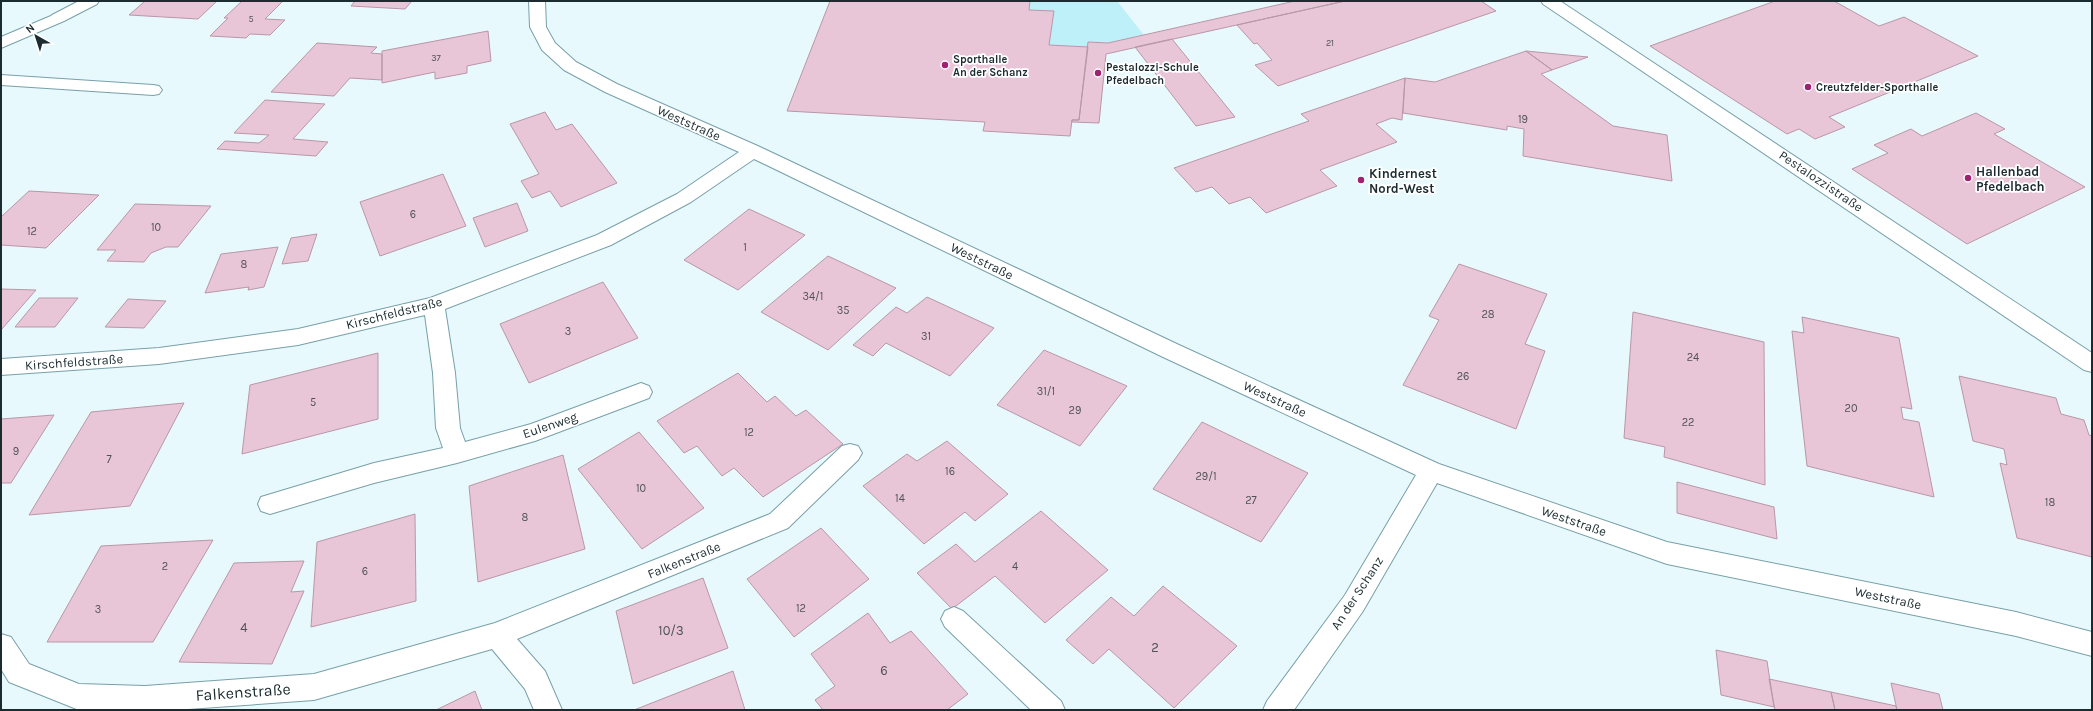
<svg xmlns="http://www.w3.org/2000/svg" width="2093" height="711" viewBox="0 0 2093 711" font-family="Karla,sans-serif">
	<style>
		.green { fill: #bef0fa }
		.building { fill: #e9c6d7; stroke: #b897a7 }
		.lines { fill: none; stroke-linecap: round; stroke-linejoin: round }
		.service-casing { stroke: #77a0a8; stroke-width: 2 }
		.minor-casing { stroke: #77a0a8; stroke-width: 2 }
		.service { fill: #fff; fill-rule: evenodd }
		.minor { fill: #fff; fill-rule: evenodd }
		.poi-dot { fill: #a02072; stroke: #fff; stroke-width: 1.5 }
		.labels { text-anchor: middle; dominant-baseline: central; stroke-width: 3.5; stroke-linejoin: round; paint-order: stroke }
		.far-number-label { font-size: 9px; fill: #4e5259 }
		.far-poi-label { font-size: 11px; font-weight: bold; fill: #1b2b2f; stroke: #fff; text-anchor: start }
		.number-label { font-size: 11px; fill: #4e5259 }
		.street-label { font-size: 13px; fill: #1b2b2f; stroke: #fff }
		.poi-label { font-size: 13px; font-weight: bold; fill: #1b2b2f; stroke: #fff; text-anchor: start }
		.near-number-label { font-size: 13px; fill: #4e5259 }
		.near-street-label { font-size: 16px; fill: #1b2b2f; stroke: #fff }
	</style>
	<rect width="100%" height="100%" fill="#e8f9fd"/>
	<path class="green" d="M1030,1H1117L1144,35L1108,43L1088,42V47L1049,45L1054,11L1029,10Z"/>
	<path class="building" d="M145,1H217L198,19L129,15Z
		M242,1H283L265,19L285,20L270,35L250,34L246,38L210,36L228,18H224Z
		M355,1H412L405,9L351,6Z
		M830,1H1030L1029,10L1054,11L1049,45L1088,47L1079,120H1072L1070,136L983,131L985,122L787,111Z
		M1295,1H1345L1106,54L1099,123L1072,122V120H1079L1088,42L1108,43Z
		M1345,1H1481L1496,11L1278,86L1255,65L1272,60L1257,43L1254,44L1237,25Z
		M1775,1H1834L1879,26L1904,17L1978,56L1829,117L1845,127L1815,139L1799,129L1787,134L1650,46Z
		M488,31L491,61L467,66V73L435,79V72L382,83V51Z
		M1172,39L1235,117L1196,126L1135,47Z
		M317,43L377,47L371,53L382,54V80L350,78L334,96L271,92Z
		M1526,51L1552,70L1541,74L1613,126L1667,135L1672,181L1523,156L1524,129L1507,126V130L1403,113L1405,78L1435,82Z
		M1526,51L1588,57L1552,70Z
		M1405,78L1402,120L1392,118L1376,124L1397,142L1320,170L1337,186L1266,213L1250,197L1229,204L1212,187L1196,192L1174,168L1309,121L1301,114Z
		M265,100L325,104L293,139L328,142L316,156L217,149L225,141L259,143L269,135L234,133Z
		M545,112L556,130L572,124L617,183L561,207L550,191L532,198L521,181L539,174L510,124Z
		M1976,113L2005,129L1994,134L2085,187L1967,244L1852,169L1888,153L1874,145L1911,129L1922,136Z
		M443,174L466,226L380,256L360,202Z
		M29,191L99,195L46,248L1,245V217Z
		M517,203L528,231L485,247L473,218Z
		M135,204L211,206L178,247H166L151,253L144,262L107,261L116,250H97Z
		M749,209L805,235L738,290L684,260Z
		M317,234L308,261L282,264L291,238Z
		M278,247L264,287L248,290L249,287L205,293L221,254Z
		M828,256L896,288L828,350L761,312Z
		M1459,264L1547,294L1525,344L1545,351L1516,429L1403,385L1439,320L1429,316Z
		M603,282L638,338L529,383L500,324Z
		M1,289L36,290L1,330Z
		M927,297L994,328L950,376L886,343L873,356L853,345L896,307L907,313Z
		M39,298H78L55,327H15Z
		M128,299L166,301L144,328L105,327Z
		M1633,312L1764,342L1765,485L1664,457L1665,447L1624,438Z
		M1802,317L1899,338L1912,409L1901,407L1903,419L1919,422L1934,497L1807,466L1792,331L1804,333Z
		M1044,350L1127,386L1080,446L997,405Z
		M378,353V419L242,454L250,385Z
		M738,373L767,402L775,396L796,416L806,410L843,444L763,497L734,468L722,476L697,446L684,453L657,421Z
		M1959,376L2056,398L2061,414L2084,420L2089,435L2092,436V557L2017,538L2000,463L2007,465L2004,449L1973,441Z
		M184,403L130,506L29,515L91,412Z
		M54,415L11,483H1V419Z
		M1202,422L1308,473L1261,542L1153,489Z
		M639,432L704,508L642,549L578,469Z
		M947,441L1008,494L975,521L965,512L924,544L863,486L907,454L917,461Z
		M563,455L585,549L478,582L469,486Z
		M1677,482L1774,507L1777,539L1677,513Z
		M1041,511L1108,570L1045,623L995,576L952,609L917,573L956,544L975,562Z
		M415,514L416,601L311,627L317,542Z
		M821,528L869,579L794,637L747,579Z
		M213,540L153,642H47L101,546Z
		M304,561L291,592L304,591L272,664L179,662L234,563Z
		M703,578L728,648L633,684L616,611Z
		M1163,586L1237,646L1174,708L1109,649L1093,664L1066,640L1111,597L1134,616Z
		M868,613L890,643L911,631L968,694L947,710H823L815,700L835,686L811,654Z
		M1716,650L1767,661L1774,707L1721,695Z
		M733,671L745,710H634Z
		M1769,679L1831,692L1835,710H1775Z
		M1891,683L1939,694L1943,710H1897Z
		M475,691L482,710H436Z
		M1831,692L1896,706L1897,710H1835Z"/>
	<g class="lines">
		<g class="service-casing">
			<path id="service" d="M58,13L64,15L66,18L64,21L1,48V37Z
				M1,75L153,85L159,86L162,90L159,94L153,95L1,85Z
				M954,607L963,611L1061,701L1065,710H1031L945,627L941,619L945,611Z"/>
		</g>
		<g class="minor-casing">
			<path id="minor" d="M79,1H99L97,4L64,21H52L50,18L52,15Z
				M529,1H545L546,27L555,43L576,62L617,84L760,147L1179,345L1439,464L1667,542L2016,612L2092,632V656L2016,636L1667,564L1437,483L1363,611L1294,710H1263L1267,701L1345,595L1416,475L1163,357L754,159L691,202L611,245L445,309L455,373L460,428L465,442L531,424L641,383L649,386L652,392L649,398L535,441L457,463L374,483L270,514L261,511L258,504L261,497L374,463L443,448L436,428L433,373L425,315L298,345L159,364L1,375V359L159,348L298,329L430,298L597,235L677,194L739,152L605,92L564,70L542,50L530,27Z
				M1541,1H1560L2092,353V372L2084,370L1543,4Z
				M850,444L858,446L862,453L858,460L788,528L517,639L545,671L562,710H534L525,689L492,649L314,700L174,710H79L9,682L1,669V634L11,637L29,664L79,684L145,686L314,674L495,623L770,514L842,446Z"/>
		</g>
		<use href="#service" class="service"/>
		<use href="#minor" class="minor"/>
	</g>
	<g class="poi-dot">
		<circle cx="945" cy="65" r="4"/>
		<circle cx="1098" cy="73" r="4"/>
		<circle cx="1808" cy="87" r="4"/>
		<circle cx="1968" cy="178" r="4"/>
		<circle cx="1361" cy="180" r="4"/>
	</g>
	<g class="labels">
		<g class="far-number-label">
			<text x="251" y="19">5</text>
			<text x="1330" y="43">21</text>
			<text x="436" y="58">37</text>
		</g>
		<g class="far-poi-label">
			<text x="953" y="59">Sporthalle<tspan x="953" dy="13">An der Schanz</tspan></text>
			<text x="1106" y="67">Pestalozzi-Schule<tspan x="1106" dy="13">Pfedelbach</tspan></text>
			<text x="1816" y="87">Creutzfelder-Sporthalle</text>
		</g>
		<g class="number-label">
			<text x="1523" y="119">19</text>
			<text x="413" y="214">6</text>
			<text x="156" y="227">10</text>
			<text x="32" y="231">12</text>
			<text x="745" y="247">1</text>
			<text x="244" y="264">8</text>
			<text x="813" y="296">34/1</text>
			<text x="843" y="310">35</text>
			<text x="1488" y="314">28</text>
			<text x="568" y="331">3</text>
			<text x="926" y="336">31</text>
			<text x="1693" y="357">24</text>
			<text x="1463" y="376">26</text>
			<text x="1046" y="391">31/1</text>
			<text x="313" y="402">5</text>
			<text x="1851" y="408">20</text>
			<text x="1075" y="410">29</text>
			<text x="1688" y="422">22</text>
			<text x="749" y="432">12</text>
			<text x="16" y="451">9</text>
			<text x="109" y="459">7</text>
			<text x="950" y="471">16</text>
			<text x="1206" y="476">29/1</text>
			<text x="641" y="488">10</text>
			<text x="900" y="498">14</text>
			<text x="1251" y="500">27</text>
			<text x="2050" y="502">18</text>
			<text x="525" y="517">8</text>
			<text x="165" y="566">2</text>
			<text x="1015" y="566">4</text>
			<text x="365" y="571">6</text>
			<text x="801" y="608">12</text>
			<text x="98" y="609">3</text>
		</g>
		<g class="street-label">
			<text transform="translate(689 123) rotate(24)">Weststraße</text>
			<text transform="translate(1821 181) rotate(34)">Pestalozzistraße</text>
			<text transform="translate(982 261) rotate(26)">Weststraße</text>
			<text transform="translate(394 313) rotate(-14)">Kirschfeldstraße</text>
			<text transform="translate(74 362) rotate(-4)">Kirschfeldstraße</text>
			<text transform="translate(1275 399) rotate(25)">Weststraße</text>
			<text transform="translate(550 425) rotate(-19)">Eulenweg</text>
			<text transform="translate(1574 521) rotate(19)">Weststraße</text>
			<text transform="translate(684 560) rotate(-22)">Falkenstraße</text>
			<text transform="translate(1357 593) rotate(-57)">An der Schanz</text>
			<text transform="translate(1888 598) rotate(12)">Weststraße</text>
		</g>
		<g class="poi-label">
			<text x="1976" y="171">Hallenbad<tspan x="1976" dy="15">Pfedelbach</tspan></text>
			<text x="1369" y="173">Kindernest<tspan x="1369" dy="15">Nord-West</tspan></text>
		</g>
		<g class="near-number-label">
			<text x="244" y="627">4</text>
			<text x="671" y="630">10/3</text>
			<text x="1155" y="647">2</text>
			<text x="884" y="670">6</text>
		</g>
		<g class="near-street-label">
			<text transform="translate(243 692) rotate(-4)">Falkenstraße</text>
		</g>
	</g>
	<rect width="2093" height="711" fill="none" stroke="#1b2b2f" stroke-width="4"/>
	<g transform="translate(36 36) rotate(321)" stroke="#ffffff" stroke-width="3" paint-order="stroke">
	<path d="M0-3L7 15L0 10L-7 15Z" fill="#1b2b2f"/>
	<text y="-6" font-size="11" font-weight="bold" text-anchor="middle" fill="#1b2b2f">N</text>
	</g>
</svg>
